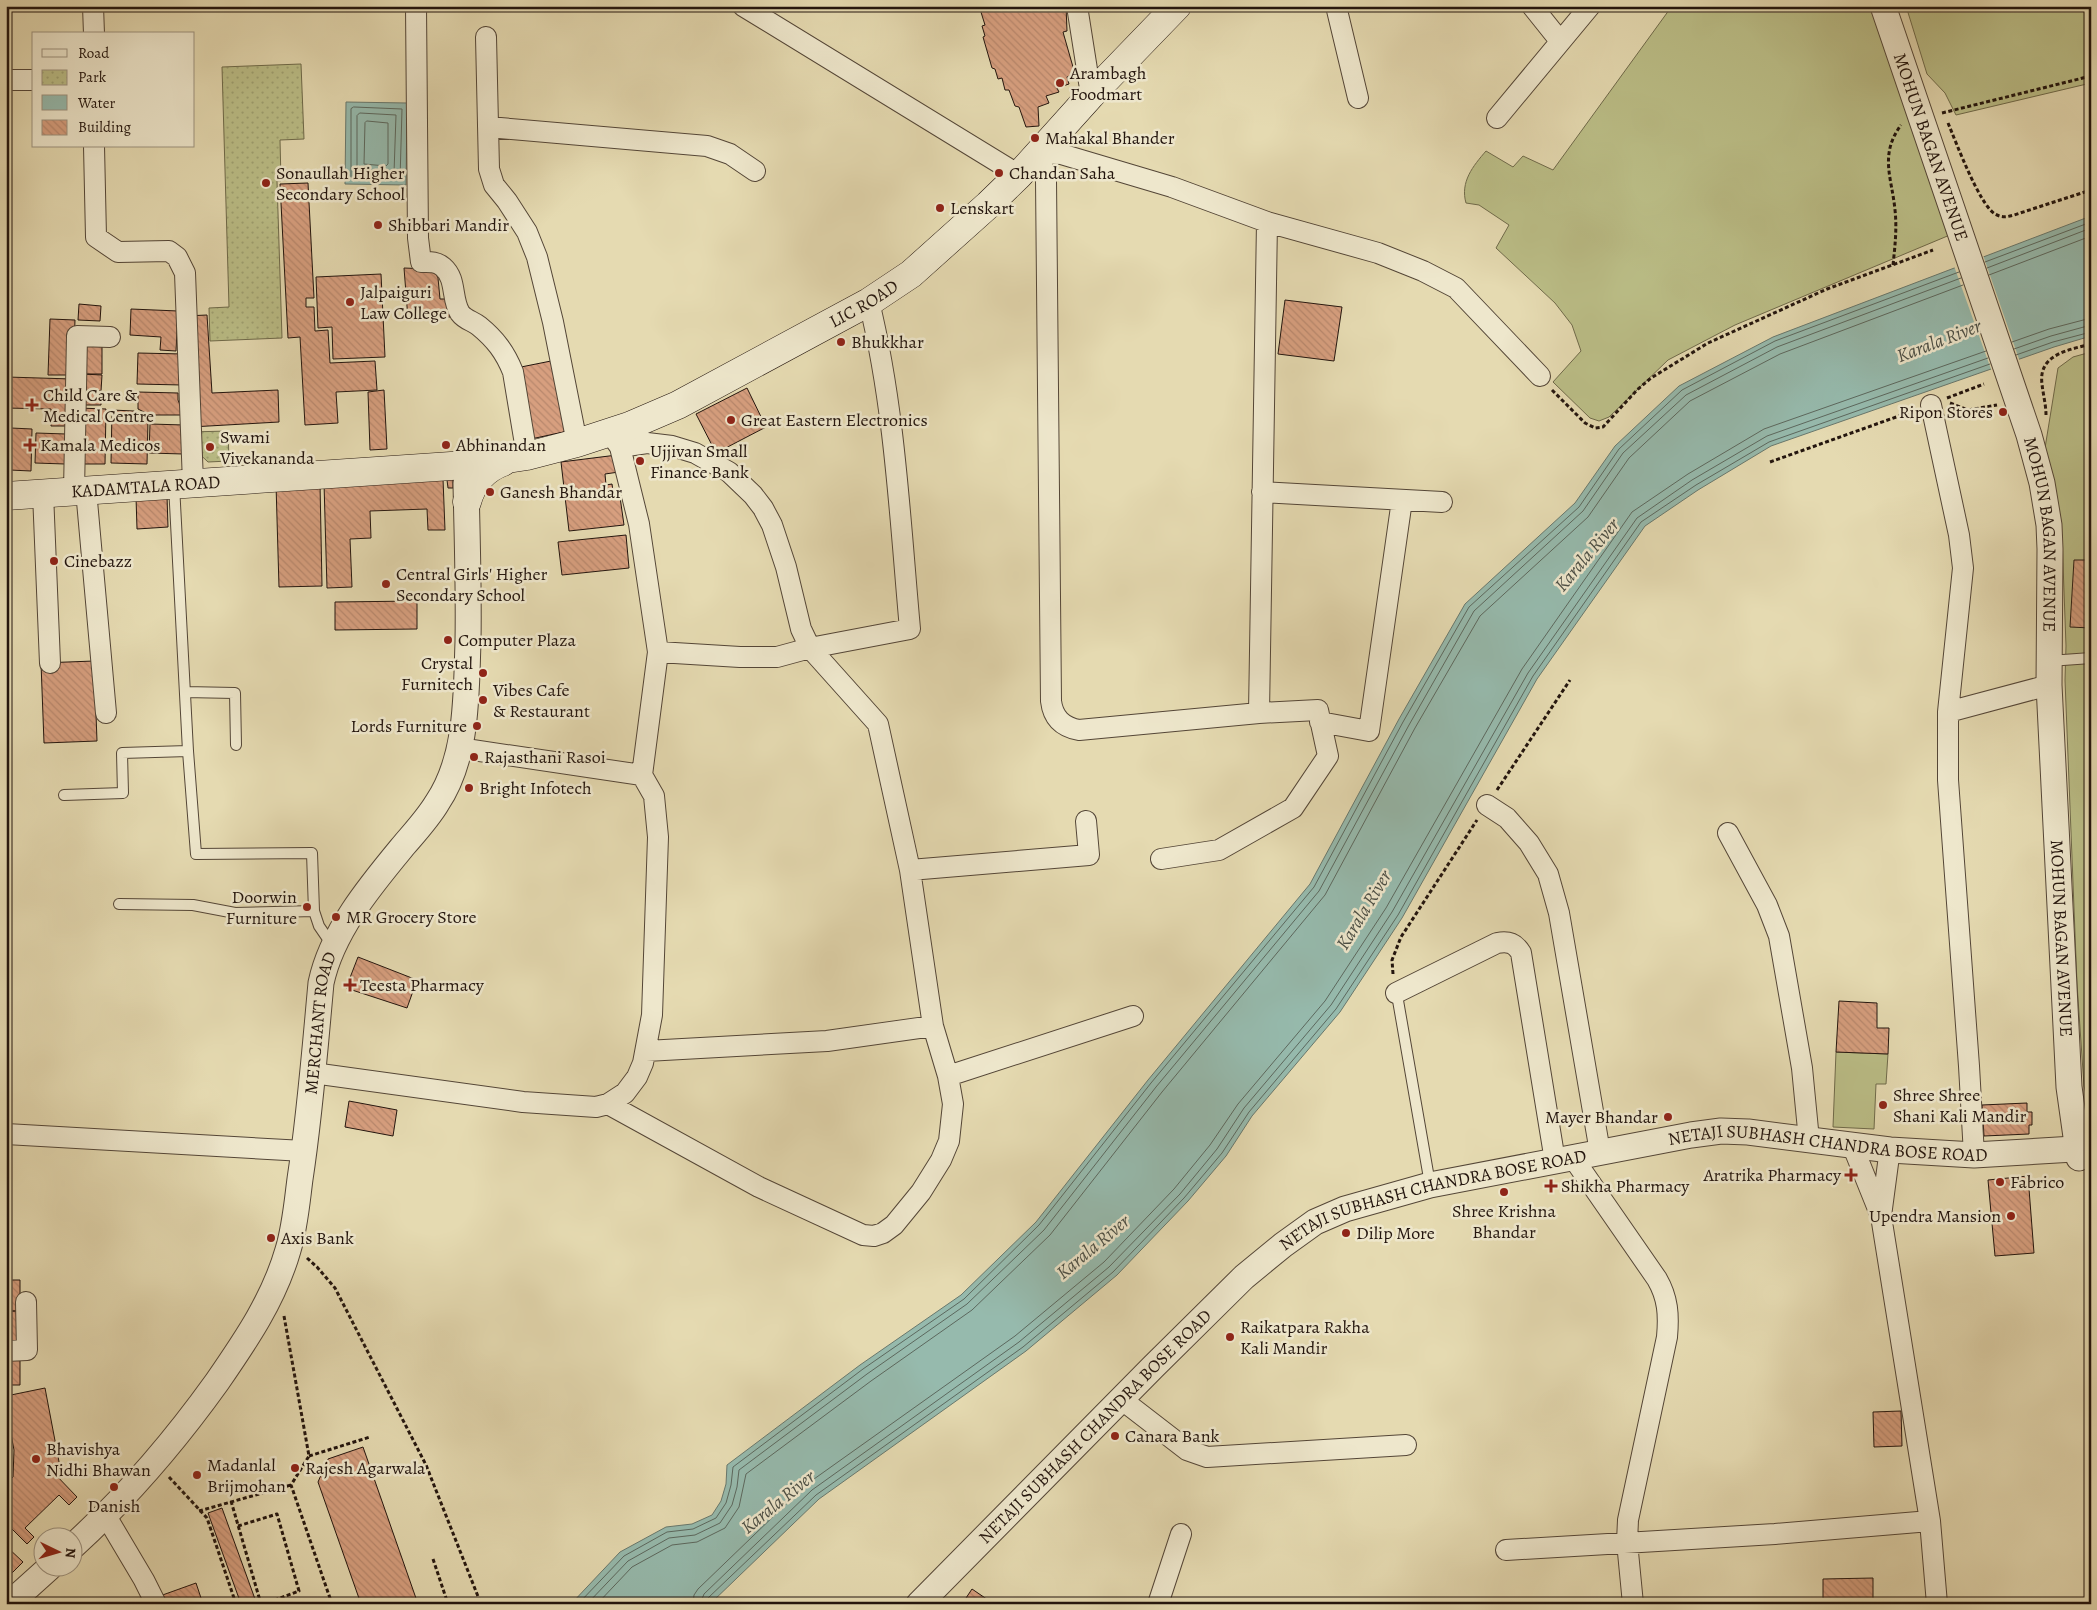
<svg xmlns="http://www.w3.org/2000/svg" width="2097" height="1610" viewBox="0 0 2097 1610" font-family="Alegreya,serif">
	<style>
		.green { fill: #bbbe87; stroke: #6f6a4a }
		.park { fill: url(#park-dots); stroke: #6f6a4a }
		.water { fill: #96baad; stroke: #68786d }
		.pier { fill: #e5dab1 }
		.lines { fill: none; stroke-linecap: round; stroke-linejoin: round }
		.shore { stroke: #5c685e; stroke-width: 1 }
		.building { fill: url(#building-back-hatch); stroke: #23150e }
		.service-casing { stroke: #544637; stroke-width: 12 }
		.minor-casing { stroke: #544637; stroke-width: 22 }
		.tertiary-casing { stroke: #544637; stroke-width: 27 }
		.secondary-casing { stroke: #23150e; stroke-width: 29 }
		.path { stroke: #23150e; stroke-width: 3; stroke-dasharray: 4 2.5; stroke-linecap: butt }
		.service { stroke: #eee7cc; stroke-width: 10 }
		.minor { stroke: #eee7cc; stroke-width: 20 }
		.tertiary { stroke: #eee7cc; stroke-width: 25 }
		.secondary { stroke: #eee7cc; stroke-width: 28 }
		.poi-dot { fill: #8f2418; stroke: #eee7cc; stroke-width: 2 }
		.labels { text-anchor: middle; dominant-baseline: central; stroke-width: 5; stroke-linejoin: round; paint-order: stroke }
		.poi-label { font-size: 18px; fill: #23150e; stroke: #eee7cc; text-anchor: start }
		.street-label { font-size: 18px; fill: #23150e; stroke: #eee7cc }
		.water-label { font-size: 19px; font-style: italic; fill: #4b4f46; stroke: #eee7cc }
	</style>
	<defs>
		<pattern id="park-dots" width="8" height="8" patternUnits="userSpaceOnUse" patternTransform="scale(1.25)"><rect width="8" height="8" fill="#bbbe87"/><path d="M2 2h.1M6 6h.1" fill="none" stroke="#a0a273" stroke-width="1.8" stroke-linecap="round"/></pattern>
		<pattern id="building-back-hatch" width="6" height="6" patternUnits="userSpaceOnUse" patternTransform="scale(1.25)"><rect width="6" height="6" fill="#d79f7f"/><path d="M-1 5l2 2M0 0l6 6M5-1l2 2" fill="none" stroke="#b8886d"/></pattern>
	</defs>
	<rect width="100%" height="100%" fill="#e5dab1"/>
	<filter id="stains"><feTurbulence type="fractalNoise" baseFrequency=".004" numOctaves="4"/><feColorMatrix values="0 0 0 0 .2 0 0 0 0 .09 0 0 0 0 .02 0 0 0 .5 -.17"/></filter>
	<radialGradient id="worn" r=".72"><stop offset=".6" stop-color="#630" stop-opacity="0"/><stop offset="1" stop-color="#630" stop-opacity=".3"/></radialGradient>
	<path class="green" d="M1672,6H1877L1957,232L1735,325L1668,360L1609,417L1599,421L1590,418L1553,382L1581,351L1572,325L1555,303L1496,248L1509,225L1479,205L1466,203C1460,182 1473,166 1486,151L1513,167L1523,156L1553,170Z
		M1906,6H2091V83L1956,115L1945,93L1927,74Z
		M2091,352V1114L2084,1086L2077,984L2065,680L2066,646L2062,536L2045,448L2058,368L2073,357Z
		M1836,1052L1888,1054L1886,1084H1876L1874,1129L1833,1127Z"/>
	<path class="park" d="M301,64L304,139L280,140L281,181H277L282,338L210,341L209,308L229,307L222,67Z
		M228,431L229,461L208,462L190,445L189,432Z"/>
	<path class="water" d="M346,102L407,103L406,185L345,184Z
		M2091,216V336L2054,347L1771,446L1698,490L1645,526L1537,679L1402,918L1340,1012L1252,1116L1226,1156L1188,1201L1117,1275L1026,1351L819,1499L710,1604H571L620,1552L666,1527L692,1524L712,1515L721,1501L726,1484L727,1465L860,1365L961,1295L1036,1222L1148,1080L1310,884L1399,719L1465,604L1575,503L1615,446L1679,386L1773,337Z"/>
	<path class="pier" d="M1983,255L2020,362L1992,372L1954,266Z"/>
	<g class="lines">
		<path class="shore" d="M354,107L402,109L400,180L351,178V109Z
			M360,113L396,115L394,173L357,172V116Z
			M367,121L388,123V164L386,166L364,164L365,123Z
			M1985,262L2091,222
			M1987,268L2091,228
			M1989,275L2091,236
			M2012,342L2049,329L2091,318
			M2014,349L2051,336L2091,325
			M2016,355L2053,342L2091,332
			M578,1604L624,1556L667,1532L693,1529L716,1518L726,1503L731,1485L733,1467L863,1369L964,1299L1039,1225L1151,1083L1314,887L1403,722L1469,607L1579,507L1619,449L1682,390L1775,341L1959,272
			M587,1604L628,1561L669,1538L695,1535L720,1523L732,1505L737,1487L739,1470L867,1374L967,1304L1044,1230L1156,1087L1319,891L1409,725L1474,611L1583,511L1623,453L1686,395L1777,347L1961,278
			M597,1604L632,1567L672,1545L697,1542L725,1528L739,1507L746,1474L871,1381L972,1310L1050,1235L1162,1092L1325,895L1415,728L1480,616L1588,517L1629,458L1690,401L1780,354L1963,285
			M693,1604L694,1595L698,1589L807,1484L1015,1336L1104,1262L1174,1189L1210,1145L1238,1104L1325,1001L1386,908L1522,669L1632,512L1688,474L1764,429L1986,351
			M700,1604L704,1594L812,1490L1019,1342L1109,1267L1180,1194L1217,1149L1244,1108L1331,1005L1392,912L1528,673L1637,518L1692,480L1767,436L1988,358
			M707,1604L708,1598L816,1495L1023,1347L1113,1272L1184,1198L1222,1153L1249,1112L1336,1009L1398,915L1533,676L1641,522L1696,485L1769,442L1990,364"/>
	</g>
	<path class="building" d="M983,6H1066L1067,31L1063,32L1075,74L1067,77L1069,84L1057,88L1059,92L1046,96L1049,103L1038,107L1039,126L1026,127L1019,107L1015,106L1009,90H1005L1002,78L998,79L995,69L992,68L983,37L985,36L982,26L985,25L980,9Z
		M308,183L314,298H306V307H314L315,331L328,330L330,363L375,361L377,390L336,392L338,423L305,425L300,337L288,338L280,184Z
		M404,268L429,269L435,272L438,278L440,299H449L450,317L408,319Z
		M381,274L385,357L333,359L332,327L318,328L316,277Z
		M1285,300L1342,307L1334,361L1278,354Z
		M79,304L101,306L100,321L78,320Z
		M131,309L178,311L176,351L160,350L161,337L130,335Z
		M207,315L212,393L278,390L279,422L191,427L185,316Z
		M50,319L75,320L73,375H48Z
		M83,345L102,346V374H82Z
		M138,353L183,354L182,385L137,384Z
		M556,360L568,431L531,439L516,368Z
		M82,374L102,375L101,391L82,390Z
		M7,377L72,379L71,426H51V409L6,408Z
		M747,388L766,427L716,453L696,414Z
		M384,390L387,449L370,450L368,392Z
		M82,392H101V405H81Z
		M138,392L178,393V400L184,415H150L138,409Z
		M78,408L106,409L105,464H77Z
		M112,410L134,411L148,420L147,464L111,463Z
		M150,424L184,425L183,454L149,453Z
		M11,428L32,429L31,471L10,470Z
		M36,433L66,434L65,464L35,463Z
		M617,455L619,472L605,474L606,485L612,484L613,491L619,490L624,525L569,531L561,462Z
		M443,479L445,530H428L427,509L370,511L371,538L350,539L352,587L327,588L324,483Z
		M453,479V488H448L447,480Z
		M320,483L322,586L279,587L276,484Z
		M167,496L168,527L137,529L136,497Z
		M626,535L629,568L562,575L558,542Z
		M2074,560H2091V628L2070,627Z
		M417,601V629L335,630V602Z
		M94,661L97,741L44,743L41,663Z
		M358,957L417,980L407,1008L346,988Z
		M1839,1001L1877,1003V1028H1889L1888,1054L1836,1052Z
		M349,1101L397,1110L393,1136L345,1127Z
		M2027,1103V1112H2032V1125H2029V1134L1984,1136L1982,1105Z
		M2028,1176L2034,1253L1995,1256L1988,1180Z
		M6,1280H20V1311H6Z
		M6,1311H20L21,1344H6Z
		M6,1354H20V1385H6Z
		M45,1388L60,1467L52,1468L53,1472L77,1497L69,1505L59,1495L25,1528L34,1537L27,1544L6,1523V1484L13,1477L14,1450L6,1408V1396Z
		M1901,1411L1902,1446L1874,1447L1873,1412Z
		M363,1447L418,1604H361L318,1482L328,1459Z
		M222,1508L255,1599L241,1604L208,1513Z
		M6,1546L23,1562L6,1579Z
		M1873,1578V1604H1823V1579Z
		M196,1583L203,1604H160L157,1597Z
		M972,1589L994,1604H962Z"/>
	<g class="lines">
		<g class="service-casing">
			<path id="service" d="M174,485L188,751L196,854L312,853L314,911L319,926L332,945
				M2049,661L2091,658
				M185,692L235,693L236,745
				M64,795L123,793L122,753L188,751
				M119,904L193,905L235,913L314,911
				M1396,989L1430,1184"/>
		</g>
		<g class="minor-casing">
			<path id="minor" d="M93,6L94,34
				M416,6L418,238L421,262C429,262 436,261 443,267C457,279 451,299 460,313C465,320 473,321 479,326C495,339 505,352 513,372L527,456
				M743,6L1019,175
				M1077,6L1091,95
				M1336,6L1358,98
				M1532,6L1560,41
				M486,37L489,169L494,185L507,201L527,232L537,257L553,322L577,443
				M12,80H34
				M1497,118L1590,6
				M488,127L707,146L730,154L755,171
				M94,146L96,237L118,252L169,251L177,257L185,273L193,483
				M1267,222L1259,713L1079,730C1063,727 1053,718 1051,701L1046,180L1039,153L1061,154L1172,187L1267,222L1378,253L1423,271L1456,288L1540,376
				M1931,405L1959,535L1963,568L1948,712V780L1969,1066L1974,1155
				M620,447L639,524L658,652L740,657H777L810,648L910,629C900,520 895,408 869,302
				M86,490L106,713
				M74,491L77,336L110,337
				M1262,492L1442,502
				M43,493L50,663
				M1948,712L2049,685
				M1320,722L1369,731L1402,500
				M642,775L658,652
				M1487,805L1507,818L1529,843L1548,874L1559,913L1600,1152
				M1728,833L1767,905L1779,936L1802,1068L1809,1140
				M1161,859L1219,850L1293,808L1328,756L1318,710L1259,713
				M910,870L1089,855L1086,821
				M1396,993L1497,943C1509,941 1515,943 1521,953L1555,1161
				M646,1051L827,1041L933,1026
				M313,1073L523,1102L596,1107L608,1104L625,1093L637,1077L643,1063L652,1015L658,837L654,796L642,775L459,748
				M948,1076L1133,1016
				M608,1104L759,1187L863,1235L874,1236L883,1233L894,1225L921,1192L941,1160L949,1141L953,1104L948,1076L933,1026L910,870L878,724L810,648L801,629L786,567L772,525L763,508L753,495L729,472L695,453L672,446L647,443L620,447L610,433
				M6,1134L304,1151
				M1855,1152L1880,1214
				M1889,1156L1881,1216L1930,1521L1937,1604
				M1578,1165L1657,1279C1668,1298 1669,1315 1667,1337L1628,1520L1627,1542L1633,1604
				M6,1351L27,1350L26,1302
				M1130,1406L1187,1450L1207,1457L1406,1445
				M106,1516L144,1580L156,1604
				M1506,1550L1775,1534L1930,1521
				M1158,1604L1181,1534"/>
		</g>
		<g class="tertiary-casing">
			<g id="tertiary">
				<path id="s1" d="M1883,6L2029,435L2042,483L2049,525L2050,549L2049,685L2069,1087L2079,1158"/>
				<path id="s2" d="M72,1547C127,1497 174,1442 217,1382C246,1340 274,1299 288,1250C295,1227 297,1202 300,1179C310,1114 315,1048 321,983C332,931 371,885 404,845C416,831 428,818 437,803C468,757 466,695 468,642C469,589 467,536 466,483"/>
				<path d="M9,1604L49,1568"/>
				<path id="s3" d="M919,1604L1153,1367L1244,1277L1283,1245L1315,1222L1345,1209L1430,1185L1691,1135L1721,1131L1748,1132L1890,1150L1974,1155L2091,1148"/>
			</g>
		</g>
		<g class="secondary-casing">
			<g id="secondary">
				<path id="s4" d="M6,496L466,465L527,456L577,443L629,426L678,405L869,302L911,274L988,205L1019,175L1091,95L1177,6"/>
				<path d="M467,502C472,483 484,469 503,462"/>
			</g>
		</g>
		<path class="path" d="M1942,113L2091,76
			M1948,123C1956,142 1979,204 1995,214C2002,218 2007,217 2014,215L2091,190
			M1893,265C1895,246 1897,229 1895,210C1892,178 1879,155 1901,125
			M1552,390L1585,423L1595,428L1603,427L1637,390L1651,378L1708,343L1827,289L1933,250
			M1947,398L1984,384
			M1950,403L1968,410L1997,405
			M2046,415C2046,405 2043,394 2042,384C2038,354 2069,350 2091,344
			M1770,462L1913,411
			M1497,790L1570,680
			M1393,974L1392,960L1401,937L1477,820
			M307,1258L317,1267L335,1288L426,1465L481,1604
			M284,1316L309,1456L291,1485L332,1604
			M309,1456L370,1437
			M169,1477L207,1518L236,1604
			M231,1501L261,1604
			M199,1511L291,1485
			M238,1526L277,1514L299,1591L264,1604
			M433,1559L448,1604"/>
		<use href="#service" class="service"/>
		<use href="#minor" class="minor"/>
		<use href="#tertiary" class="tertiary"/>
		<use href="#secondary" class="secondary"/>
	</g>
	<g class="poi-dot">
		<circle cx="1060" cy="83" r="5"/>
		<circle cx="1035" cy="138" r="5"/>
		<circle cx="999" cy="173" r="5"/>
		<circle cx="266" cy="183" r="5"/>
		<circle cx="940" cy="208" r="5"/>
		<circle cx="378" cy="225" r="5"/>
		<circle cx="350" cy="302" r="5"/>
		<circle cx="841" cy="342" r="5"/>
		<path d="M29.5 397.5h5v5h5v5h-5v5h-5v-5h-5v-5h5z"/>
		<circle cx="2003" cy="412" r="5"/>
		<circle cx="731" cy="420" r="5"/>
		<path d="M27.5 437.5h5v5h5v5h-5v5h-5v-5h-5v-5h5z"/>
		<circle cx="446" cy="445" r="5"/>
		<circle cx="210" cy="447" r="5"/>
		<circle cx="640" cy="461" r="5"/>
		<circle cx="490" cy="492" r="5"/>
		<circle cx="54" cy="561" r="5"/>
		<circle cx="386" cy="584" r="5"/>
		<circle cx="448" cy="640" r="5"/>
		<circle cx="483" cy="673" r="5"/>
		<circle cx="483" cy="700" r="5"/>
		<circle cx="477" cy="726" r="5"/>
		<circle cx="474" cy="757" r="5"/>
		<circle cx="469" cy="788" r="5"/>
		<circle cx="307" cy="907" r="5"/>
		<circle cx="336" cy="917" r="5"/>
		<path d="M347.5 977.5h5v5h5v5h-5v5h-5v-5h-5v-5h5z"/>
		<circle cx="1883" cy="1105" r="5"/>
		<circle cx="1668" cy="1117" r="5"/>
		<path d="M1848.5 1167.5h5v5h5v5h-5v5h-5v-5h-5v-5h5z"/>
		<circle cx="2000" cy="1182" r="5"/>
		<path d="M1548.5 1178.5h5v5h5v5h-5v5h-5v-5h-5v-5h5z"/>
		<circle cx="1504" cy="1192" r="5"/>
		<circle cx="2011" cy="1216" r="5"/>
		<circle cx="1346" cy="1233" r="5"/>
		<circle cx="271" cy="1238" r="5"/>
		<circle cx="1230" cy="1337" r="5"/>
		<circle cx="1115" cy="1436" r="5"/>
		<circle cx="36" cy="1459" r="5"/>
		<circle cx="295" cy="1468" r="5"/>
		<circle cx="197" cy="1475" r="5"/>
		<circle cx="114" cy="1487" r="5"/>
	</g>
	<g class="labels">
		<g class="poi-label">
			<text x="1070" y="73">Arambagh<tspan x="1070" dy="21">Foodmart</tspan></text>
			<text x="1045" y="138">Mahakal Bhander</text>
			<text x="276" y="173">Sonaullah Higher<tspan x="276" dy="21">Secondary School</tspan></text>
			<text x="1009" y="173">Chandan Saha</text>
			<text x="950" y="208">Lenskart</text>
			<text x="388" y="225">Shibbari Mandir</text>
			<text x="360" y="292">Jalpaiguri<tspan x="360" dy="21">Law College</tspan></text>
			<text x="851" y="342">Bhukkhar</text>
			<text x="43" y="395">Child Care &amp;<tspan x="43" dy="21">Medical Centre</tspan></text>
			<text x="1993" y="412" text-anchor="end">Ripon Stores</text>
			<text x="741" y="420">Great Eastern Electronics</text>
			<text x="220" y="437">Swami<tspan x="220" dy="21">Vivekananda</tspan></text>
			<text x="40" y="445">Kamala Medicos</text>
			<text x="456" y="445">Abhinandan</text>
			<text x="650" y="451">Ujjivan Small<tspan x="650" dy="21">Finance Bank</tspan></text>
			<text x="500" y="492">Ganesh Bhandar</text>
			<text x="64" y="561">Cinebazz</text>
			<text x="396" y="574">Central Girls' Higher<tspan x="396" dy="21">Secondary School</tspan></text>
			<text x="458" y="640">Computer Plaza</text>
			<text x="473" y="663" text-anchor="end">Crystal<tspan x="473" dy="21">Furnitech</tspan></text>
			<text x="493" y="690">Vibes Cafe<tspan x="493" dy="21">&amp; Restaurant</tspan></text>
			<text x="467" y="726" text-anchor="end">Lords Furniture</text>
			<text x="484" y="757">Rajasthani Rasoi</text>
			<text x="479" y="788">Bright Infotech</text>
			<text x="297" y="897" text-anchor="end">Doorwin<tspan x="297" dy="21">Furniture</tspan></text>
			<text x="346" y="917">MR Grocery Store</text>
			<text x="360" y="985">Teesta Pharmacy</text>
			<text x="1893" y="1095">Shree Shree<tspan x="1893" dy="21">Shani Kali Mandir</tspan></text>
			<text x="1658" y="1117" text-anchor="end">Mayer Bhandar</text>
			<text x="1841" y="1175" text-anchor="end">Aratrika Pharmacy</text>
			<text x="2010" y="1182">Fabrico</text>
			<text x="1561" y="1186">Shikha Pharmacy</text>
			<text x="1504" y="1211" text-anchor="middle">Shree Krishna<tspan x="1504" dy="21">Bhandar</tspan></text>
			<text x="2001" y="1216" text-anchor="end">Upendra Mansion</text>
			<text x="1356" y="1233">Dilip More</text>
			<text x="281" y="1238">Axis Bank</text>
			<text x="1240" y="1327">Raikatpara Rakha<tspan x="1240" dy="21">Kali Mandir</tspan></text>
			<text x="1125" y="1436">Canara Bank</text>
			<text x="46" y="1449">Bhavishya<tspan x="46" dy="21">Nidhi Bhawan</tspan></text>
			<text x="207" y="1465">Madanlal<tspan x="207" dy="21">Brijmohan</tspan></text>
			<text x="305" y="1468">Rajesh Agarwala</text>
			<text x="114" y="1506" text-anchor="middle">Danish</text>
		</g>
		<g class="street-label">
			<text stroke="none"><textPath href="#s1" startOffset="149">MOHUN BAGAN AVENUE</textPath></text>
			<text stroke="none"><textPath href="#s4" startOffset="894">LIC ROAD</textPath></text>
			<text stroke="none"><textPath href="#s4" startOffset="140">KADAMTALA ROAD</textPath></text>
			<text stroke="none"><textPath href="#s1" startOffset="554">MOHUN BAGAN AVENUE</textPath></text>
			<text stroke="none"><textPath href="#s1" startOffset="959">MOHUN BAGAN AVENUE</textPath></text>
			<text stroke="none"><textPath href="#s2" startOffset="600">MERCHANT ROAD</textPath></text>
			<text stroke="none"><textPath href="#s3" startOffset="1075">NETAJI SUBHASH CHANDRA BOSE ROAD</textPath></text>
			<text stroke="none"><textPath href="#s3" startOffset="670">NETAJI SUBHASH CHANDRA BOSE ROAD</textPath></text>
			<text stroke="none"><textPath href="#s3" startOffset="250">NETAJI SUBHASH CHANDRA BOSE ROAD</textPath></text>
		</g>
		<g class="water-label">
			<text transform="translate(1939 341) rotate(-21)">Karala River</text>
			<text transform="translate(1587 555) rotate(-50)">Karala River</text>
			<text transform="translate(1364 910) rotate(-59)">Karala River</text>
			<text transform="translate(1093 1247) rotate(-40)">Karala River</text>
			<text transform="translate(778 1502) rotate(-39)">Karala River</text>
		</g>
	</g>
	<rect width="2097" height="1610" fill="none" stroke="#e5dab1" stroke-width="25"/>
	<rect x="8" y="8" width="2082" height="1595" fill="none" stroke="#23150e" stroke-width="2.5"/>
	<rect x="12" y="12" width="2072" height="1585" fill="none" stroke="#23150e"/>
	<rect x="32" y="32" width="162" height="115" fill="#eee7cc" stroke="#9d9380"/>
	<rect x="42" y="49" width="25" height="8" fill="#eee7cc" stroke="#9d9380"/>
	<text x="78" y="58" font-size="15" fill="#23150e">Road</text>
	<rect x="42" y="70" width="25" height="15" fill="url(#park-dots)" stroke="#9d9380"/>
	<text x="78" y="82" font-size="15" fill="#23150e">Park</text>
	<rect x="42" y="95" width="25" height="15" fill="#96baad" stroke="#9d9380"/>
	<text x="78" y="108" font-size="15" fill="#23150e">Water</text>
	<rect x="42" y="120" width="25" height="15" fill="url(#building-back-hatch)" stroke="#9d9380"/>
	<text x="78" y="132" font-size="15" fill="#23150e">Building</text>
	<g transform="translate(58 1552) rotate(95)"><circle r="24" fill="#eee7cc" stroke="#9d9380"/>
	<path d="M0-4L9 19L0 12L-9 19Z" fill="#8f2418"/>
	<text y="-8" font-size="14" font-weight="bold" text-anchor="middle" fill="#23150e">N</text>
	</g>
	<rect width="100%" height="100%" filter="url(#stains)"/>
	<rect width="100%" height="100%" fill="url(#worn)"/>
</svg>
